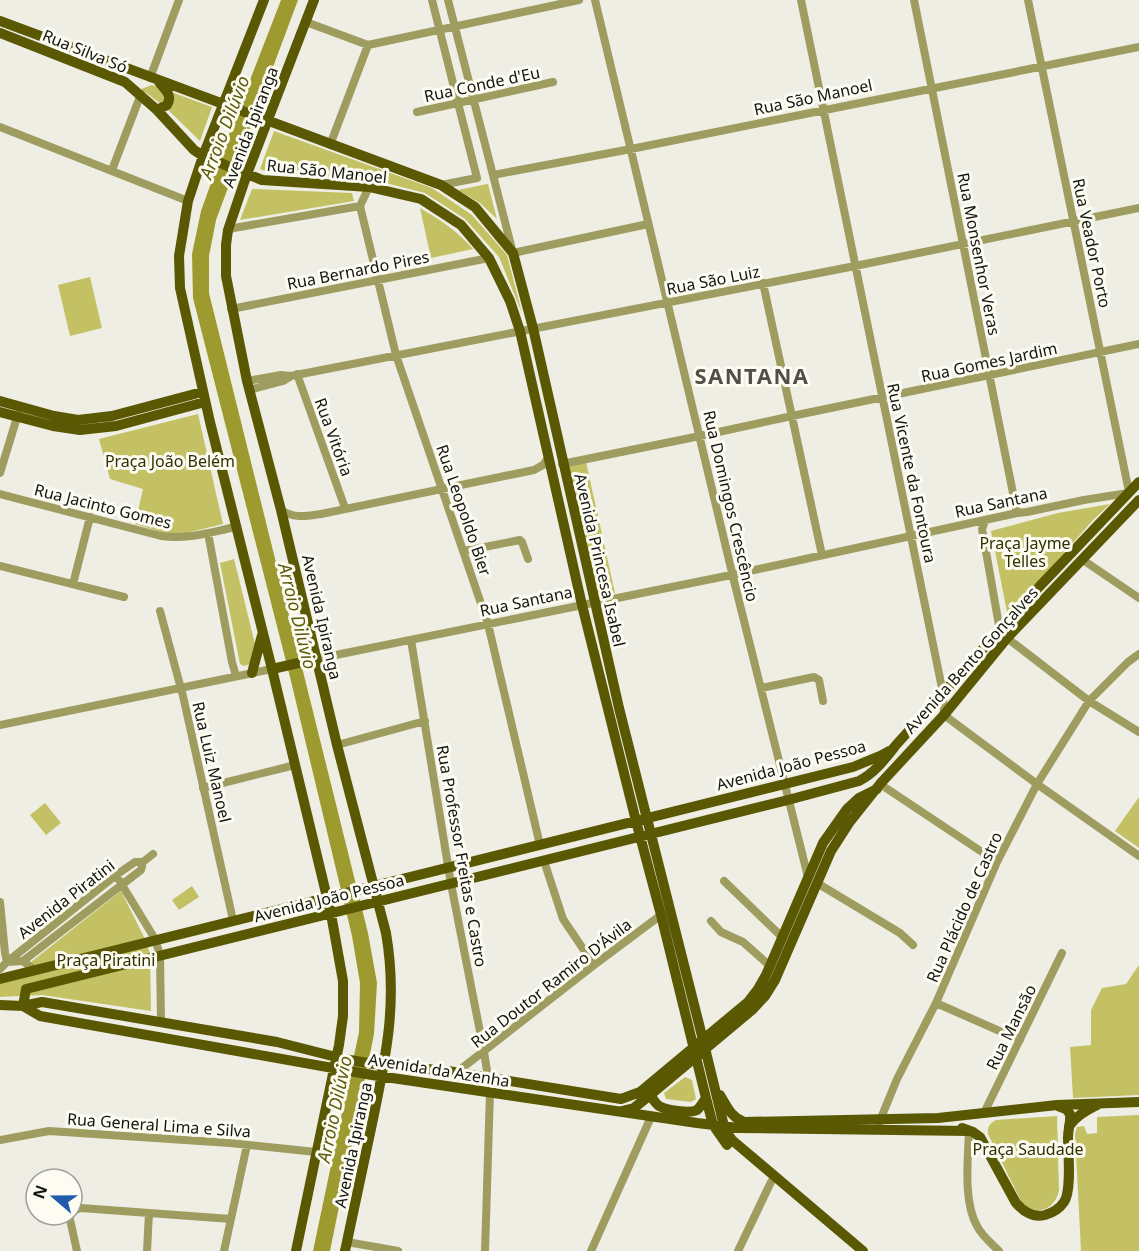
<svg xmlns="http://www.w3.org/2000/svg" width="1139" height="1251" viewBox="0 0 1139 1251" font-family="'Noto Sans',sans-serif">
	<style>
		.green { fill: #c3c164 }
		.water { fill: #9d9a2f }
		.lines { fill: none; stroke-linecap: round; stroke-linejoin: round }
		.minor { stroke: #9e9d5f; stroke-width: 8 }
		.major { stroke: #5a5803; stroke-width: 10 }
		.labels { text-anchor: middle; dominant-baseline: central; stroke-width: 6; stroke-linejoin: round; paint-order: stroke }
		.street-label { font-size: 16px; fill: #141411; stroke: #fcfcf2 }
		.park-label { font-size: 16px; fill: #313002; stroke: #fcfcf2 }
		.water-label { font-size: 18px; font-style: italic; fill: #5d5a0b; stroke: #fcfcf2 }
		.district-label { font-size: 22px; font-weight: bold; letter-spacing: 1.5px; fill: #505048; stroke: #fcfcf2 }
	</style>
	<rect width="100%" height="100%" fill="#eeeee5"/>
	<path class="green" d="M152,85L212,107L200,141L165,107L141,89Z
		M274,131L432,188L472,215L507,255L522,313L499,257L465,219L425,193L370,179L267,172L260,169Z
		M487,184H488L497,219L480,203L458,190Z
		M252,189L352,193L354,201L240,220Z
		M420,208C442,221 456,230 473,249L431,258Z
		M90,277L102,328L70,336L58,285Z
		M198,414L223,524L174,536L135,524L143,489L110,479L99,439Z
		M586,462L615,593L598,597L569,466Z
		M1110,504L1093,520L1008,617L991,531L1058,513Z
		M234,559L256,648L250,664L244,666L240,664L220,563Z
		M1139,797V848L1115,831Z
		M45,803L61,823L46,835L30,815Z
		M192,886L199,897L179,910L172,900Z
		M121,891L146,941L150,954L151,1011L42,995L0,997V983L37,971L31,962Z
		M1139,965V1095L1073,1098L1070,1047L1091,1045V1010L1102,988L1126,984Z
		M685,1077L692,1080L696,1099L691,1102L666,1099L664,1093Z
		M1139,1115V1251H1081L1075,1134L1077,1127L1084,1126L1087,1134L1097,1133V1117Z
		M1057,1116L1059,1191C1054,1211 1035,1217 1021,1201L988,1134C987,1127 990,1123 996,1120Z"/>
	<path class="water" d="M281,0H298L216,220L209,256V293L368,933L377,983L374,1034L330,1251H313L359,1032L360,983L352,936L290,677L193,298L192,254L201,211L221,155Z"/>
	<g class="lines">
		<path class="minor" d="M432,0L477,178L441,185
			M448,0L513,253L648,224
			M595,0L734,581L808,877
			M801,0L943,693L944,715L1037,784L1139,856
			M914,0L1017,513
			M1028,0L1129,492
			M306,22L368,45L579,0
			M150,78L179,0
			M417,112L553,82
			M0,127L188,201
			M330,145L368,45
			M112,170L141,94
			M493,175L631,149L1139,47
			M369,187L360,206L396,355L488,624L540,845
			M228,230L234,228L360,206
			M763,283L822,555
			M231,309L489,258
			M297,374L345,508
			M247,381L281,375L291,376L855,266L1139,208
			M249,390L283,381L291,376
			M562,464L700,436L792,416L1139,344
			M0,473L18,414
			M0,494L161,536C187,540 211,532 236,527
			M281,510C294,519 307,516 321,514L534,470L543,465L548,458
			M985,521L982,529L1000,631L1007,638L1089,701L1139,732
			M208,533L232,662L236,676
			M464,551L520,540L522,542L528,559
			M1083,560L1139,598
			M0,566L124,597
			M73,584L90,517
			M160,611L183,696L233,920
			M411,640L451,884L484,1052L488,1077
			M316,659L736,574L1017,513L1027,512L1084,500L1128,493
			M761,688L814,677L819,680L823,701
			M0,725L272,669
			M337,745L425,721
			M880,784L997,862
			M203,788L295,765
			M544,861L563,919L594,965
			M116,875L155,939L160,955L161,1021
			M724,881L782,937
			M817,883L900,933L913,945
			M0,902L5,953L7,962L116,875L135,862H143L153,854
			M711,921L721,932L743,942L770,966
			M23,961L141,870L143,862
			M0,969L7,962L23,961L36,971
			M936,1003L1020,1040
			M457,1072L594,965L661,915
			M984,1113L1062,953
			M879,1123L897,1079L936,1003L997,862L1037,784L1089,701L1128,662L1139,654
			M969,1131C968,1159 963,1201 977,1226C982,1236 991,1243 999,1251
			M0,1140L49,1131L230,1143L316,1152
			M72,1211L81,1208L231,1219
			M69,1215L77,1251
			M347,1242L398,1251
			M147,1251L149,1213
			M224,1251L247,1145
			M485,1251L490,1092
			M591,1251L651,1117
			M738,1251L771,1182"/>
		<path class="major" d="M264,0L203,156L188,201L179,256L180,288L210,422L272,669L331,914L343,981V1016L339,1045L296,1251
			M314,0L247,174L228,230L226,245V276L247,381L281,510L337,745L386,933C398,1002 386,1057 372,1124C363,1167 354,1209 345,1251
			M0,21L441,185L475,207L513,253L533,328L619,708L703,1040L724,1126L727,1133L732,1140L863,1251
			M0,33L125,82L157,110L194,150L203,156L262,180L369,187L421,199L461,225L489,258L510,301L520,331L582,605L636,821L661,915L706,1098L713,1125L727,1145
			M157,110L167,105C173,95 165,90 159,82
			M0,401L54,416L78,420L112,416L202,392
			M0,412L53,426L80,430L116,426L205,402
			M272,669L316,659
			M252,673L262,635
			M0,979L853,767L882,755L889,751
			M0,1005L23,1006L42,1002L277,1042L344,1059L374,1064L448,1071L621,1099L640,1092L748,1002L758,989L766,975L823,843L847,809L859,798L877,789
			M23,1006L26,989L788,800L859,781C875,773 885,759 896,745L1039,587L1139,482
			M23,1006L40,1016L372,1075L697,1123L738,1128L969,1131
			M650,1095C653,1099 655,1103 659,1106C666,1110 690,1114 697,1110C701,1107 703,1102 706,1098
			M720,1095C727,1107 731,1117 744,1122L938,1118L1057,1105L1139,1102
			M622,1111L634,1108L650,1095L752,1010L765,996L775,980L831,851L849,823L880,784L944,715L1007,638L1139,500
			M1069,1126C1077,1115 1086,1111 1097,1105
			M962,1128L973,1132L980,1137L1016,1203C1024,1212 1033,1218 1045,1215C1052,1213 1060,1208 1064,1202C1072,1191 1068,1152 1068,1137C1068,1129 1071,1122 1070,1114L1066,1109L1058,1106"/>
	</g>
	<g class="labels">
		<g class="street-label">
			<text transform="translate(85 51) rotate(22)">Rua Silva Só</text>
			<text transform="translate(482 84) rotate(-12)">Rua Conde d'Eu</text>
			<text transform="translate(813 97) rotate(-12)">Rua São Manoel</text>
			<text transform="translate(250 127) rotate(-69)">Avenida Ipiranga</text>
			<text transform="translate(327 171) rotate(6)">Rua São Manoel</text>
			<text transform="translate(1092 243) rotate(78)">Rua Veador Porto</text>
			<text transform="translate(979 254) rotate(79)">Rua Monsenhor Veras</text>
			<text transform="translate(358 270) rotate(-11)">Rua Bernardo Pires</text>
			<text transform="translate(713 280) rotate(-11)">Rua São Luiz</text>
			<text transform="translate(989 362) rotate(-12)">Rua Gomes Jardim</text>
			<text transform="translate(334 437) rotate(70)">Rua Vitória</text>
			<text transform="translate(912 473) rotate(78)">Rua Vicente da Fontoura</text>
			<text transform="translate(1001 502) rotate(-12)">Rua Santana</text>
			<text transform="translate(103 506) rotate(14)">Rua Jacinto Gomes</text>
			<text transform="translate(731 506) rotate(77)">Rua Domingos Crescêncio</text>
			<text transform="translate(464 510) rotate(71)">Rua Leopoldo Bier</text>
			<text transform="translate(600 560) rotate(77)">Avenida Princesa Isabel</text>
			<text transform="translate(526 601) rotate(-12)">Rua Santana</text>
			<text transform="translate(322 617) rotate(77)">Avenida Ipiranga</text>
			<text transform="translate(971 660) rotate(-48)">Avenida Bento Gonçalves</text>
			<text transform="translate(212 762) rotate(77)">Rua Luiz Manoel</text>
			<text transform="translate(791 765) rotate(-15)">Avenida João Pessoa</text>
			<text transform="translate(462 856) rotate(80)">Rua Professor Freitas e Castro</text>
			<text transform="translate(329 898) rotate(-14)">Avenida João Pessoa</text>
			<text transform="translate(66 899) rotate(-38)">Avenida Piratini</text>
			<text transform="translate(964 907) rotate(-66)">Rua Plácido de Castro</text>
			<text transform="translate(551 983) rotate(-38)">Rua Doutor Ramiro D'Ávila</text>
			<text transform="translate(1011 1027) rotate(-64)">Rua Mansão</text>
			<text transform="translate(439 1070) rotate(9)">Avenida da Azenha</text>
			<text transform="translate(159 1125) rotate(4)">Rua General Lima e Silva</text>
			<text transform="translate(353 1145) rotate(-78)">Avenida Ipiranga</text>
		</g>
		<g class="park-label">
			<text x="170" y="461">Praça João Belém</text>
			<text x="1025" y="543">Praça Jayme<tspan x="1025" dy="18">Telles</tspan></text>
			<text x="106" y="960">Praça Piratini</text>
			<text x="1028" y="1149">Praça Saudade</text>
		</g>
		<g class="water-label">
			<text transform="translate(224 127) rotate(-69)">Arroio Dilúvio</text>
			<text transform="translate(298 616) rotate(76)">Arroio Dilúvio</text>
			<text transform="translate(334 1109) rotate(-78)">Arroio Dilúvio</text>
		</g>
		<g class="district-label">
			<text x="752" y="375">SANTANA</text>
		</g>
	</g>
	<g transform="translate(54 1197) rotate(290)"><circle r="28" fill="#fcfcf2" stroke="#9f9f98" stroke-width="1.5"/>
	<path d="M0-4.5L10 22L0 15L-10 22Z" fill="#205bac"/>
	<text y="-9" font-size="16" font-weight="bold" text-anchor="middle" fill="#141411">N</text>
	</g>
</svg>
